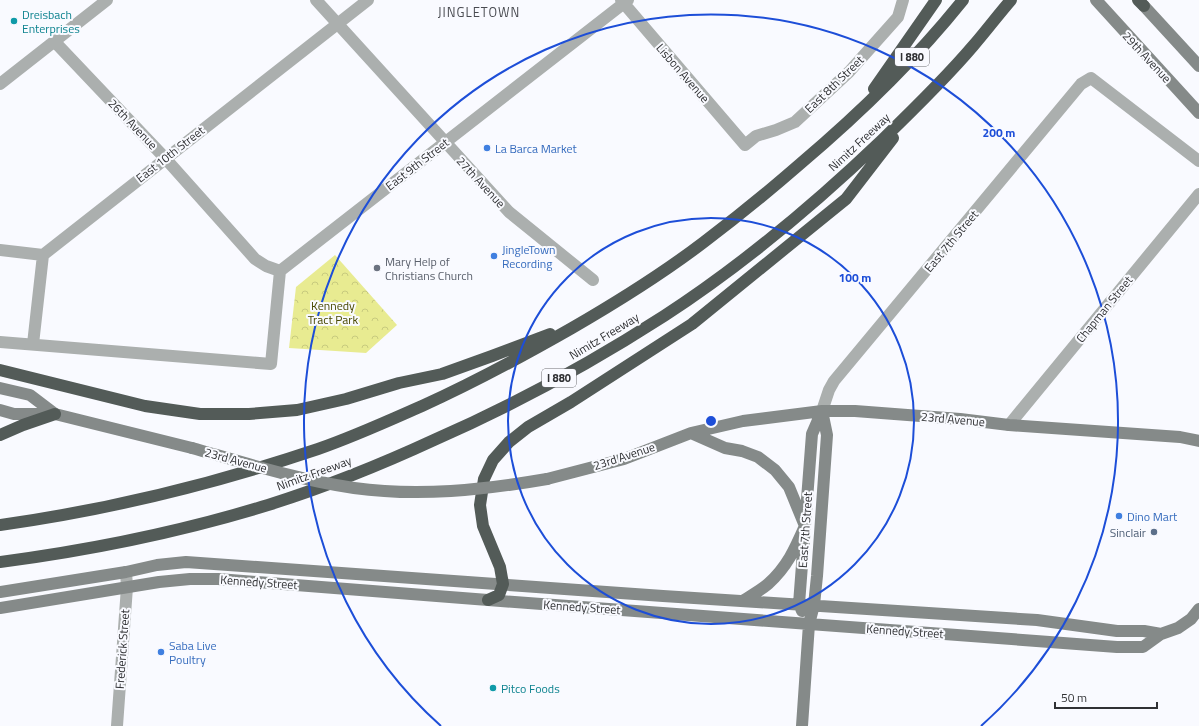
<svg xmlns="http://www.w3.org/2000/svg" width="1199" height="726" viewBox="0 0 1199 726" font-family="'Titillium Web',sans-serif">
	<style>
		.park { fill: url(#park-crowns) }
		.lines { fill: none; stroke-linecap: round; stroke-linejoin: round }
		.street { stroke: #abafae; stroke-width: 12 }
		.secondary { stroke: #858a89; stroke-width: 12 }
		.highway { stroke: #535b58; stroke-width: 12 }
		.secondary-bridge { stroke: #858a89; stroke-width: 12 }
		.ring { fill: none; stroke: #1d4ed8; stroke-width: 2 }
		.culture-dot { fill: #0f9aa8; stroke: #f9faff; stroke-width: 1.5 }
		.shop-dot { fill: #3f7fe0; stroke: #f9faff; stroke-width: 1.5 }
		.worship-dot { fill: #6b7280; stroke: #f9faff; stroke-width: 1.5 }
		.service-dot { fill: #5c6f8a; stroke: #f9faff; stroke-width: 1.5 }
		.labels { text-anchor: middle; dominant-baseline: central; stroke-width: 4; stroke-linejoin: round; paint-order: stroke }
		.shield { fill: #f9faff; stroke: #6c6d71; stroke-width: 1 }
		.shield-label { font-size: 11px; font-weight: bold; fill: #303134 }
		.culture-label { font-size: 12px; fill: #0d838f; stroke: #f9faff; text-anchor: start }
		.street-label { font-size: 12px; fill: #303134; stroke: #f9faff }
		.shop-label { font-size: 12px; fill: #366cbe; stroke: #f9faff; text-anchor: start }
		.worship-label { font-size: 12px; fill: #5b616d; stroke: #f9faff; text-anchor: start }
		.park-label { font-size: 12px; fill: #484800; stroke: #f9faff }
		.service-label { font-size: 12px; fill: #4e5e75; stroke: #f9faff; text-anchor: end }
		.neighbourhood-label { font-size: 13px; letter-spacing: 1px; fill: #494b51; stroke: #f9faff }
		.centre { fill: #1d4ed8; stroke: #f9faff; stroke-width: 2 }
		.ring-label { font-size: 12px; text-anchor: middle; font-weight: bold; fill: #1d4ed8; stroke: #f9faff; stroke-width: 4; stroke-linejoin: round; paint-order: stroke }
	</style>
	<defs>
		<pattern id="park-crowns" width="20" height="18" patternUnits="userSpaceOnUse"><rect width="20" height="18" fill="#e8eb91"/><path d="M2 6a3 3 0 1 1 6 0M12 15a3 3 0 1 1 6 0" fill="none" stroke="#c7ca7e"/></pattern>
	</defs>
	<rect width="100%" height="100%" fill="#f9faff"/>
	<path class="park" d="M335,255L397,325L366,353L289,348L296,287Z"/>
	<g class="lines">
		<path class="street" d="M316,0L509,212L593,280
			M621,0L745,145L756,136L776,130L795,122L849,72L898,17L903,0
			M54,41L165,158L255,259L266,266L280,271
			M0,84L107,0
			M0,250L43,255
			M0,342L271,364L280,271L628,0
			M33,344L43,255L368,0
			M822,411L829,390L834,381L1081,84L1091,78L1199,161
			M1009,425L1199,194
			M117,726L127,587L126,572"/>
		<path class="secondary" d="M1096,0L1199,113
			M1144,6L1199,66
			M0,388L30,395L55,414
			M0,410L14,414H55L192,448
			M691,433L725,448L742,451L758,457L775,470L789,487L805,526C795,549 787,567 768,584C761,590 752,595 744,600
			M547,479L624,459L691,433L743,421L822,411H855L960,419L1009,425L1180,437L1199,441
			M0,592L126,572L157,565L186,562L663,596L1037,620L1117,631H1144L1161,634
			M0,608L159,582L190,579H218L488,600L1117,647H1143L1161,634L1178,628L1191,619L1199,609
			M802,611L799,604L812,434L822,411
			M802,726L809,624L814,605L817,576L827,435L822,411"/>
		<path class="highway" d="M1138,0L1144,6
			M874,89L936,0
			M0,370L145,406L200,414H249L297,410L346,399L399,383L442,374L492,356L550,334
			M0,435L23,425L55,414
			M0,525C108,510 214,484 318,449C353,437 388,421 422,406C473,383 523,356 572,328C617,302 662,274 704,242C737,217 769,191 800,164C859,114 915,60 963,0
			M0,562C91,550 180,532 268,505C325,487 380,465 434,440C514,405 591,363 664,316C741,266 816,203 882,140C913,110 945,79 973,46C986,31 998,15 1011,0
			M488,600L499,595L503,584L500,567L483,526L480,505L484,479L493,460L509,442L528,427L571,402L692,324L846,199L893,138"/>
		<path class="secondary-bridge" d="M192,448C245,463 299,480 354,488C419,497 483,490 547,479"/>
	</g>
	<g class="ring">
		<circle cx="711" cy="421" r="203"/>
		<path d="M441 726A407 407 0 1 1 981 726"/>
	</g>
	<g class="culture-dot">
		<circle cx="14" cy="21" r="4"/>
		<circle cx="493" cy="688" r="4"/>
	</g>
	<g class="shop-dot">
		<circle cx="487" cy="148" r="4"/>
		<circle cx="494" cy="256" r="4"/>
		<circle cx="1119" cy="516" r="4"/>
		<circle cx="161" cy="652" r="4"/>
	</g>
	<circle class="worship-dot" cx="377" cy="268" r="4"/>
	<circle class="service-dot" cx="1154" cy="532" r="4"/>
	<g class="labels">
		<g class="shield">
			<rect x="895" y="48" width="34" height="18" rx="3"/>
			<rect x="542" y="369" width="34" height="18" rx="3"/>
		</g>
		<g class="shield-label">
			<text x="912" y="57">I 880</text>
			<text x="559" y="378">I 880</text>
		</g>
		<g class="culture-label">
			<text x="22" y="14">Dreisbach<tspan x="22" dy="14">Enterprises</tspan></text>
			<text x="501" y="688">Pitco Foods</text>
		</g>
		<g class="street-label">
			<text transform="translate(1147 57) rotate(47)">29th Avenue</text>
			<text transform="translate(683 73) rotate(49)">Lisbon Avenue</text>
			<text transform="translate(834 84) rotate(-44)">East 8th Street</text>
			<text transform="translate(133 124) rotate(46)">26th Avenue</text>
			<text transform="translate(859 142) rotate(-43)">Nimitz Freeway</text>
			<text transform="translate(170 154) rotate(-38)">East 10th Street</text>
			<text transform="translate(417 164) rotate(-38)">East 9th Street</text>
			<text transform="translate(481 182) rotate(47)">27th Avenue</text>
			<text transform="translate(951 241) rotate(-50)">East 7th Street</text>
			<text transform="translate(1104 309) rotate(-51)">Chapman Street</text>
			<text transform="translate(604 336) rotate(-31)">Nimitz Freeway</text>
			<text transform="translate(953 419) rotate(5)">23rd Avenue</text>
			<text transform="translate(624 456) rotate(-18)">23rd Avenue</text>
			<text transform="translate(236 460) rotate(15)">23rd Avenue</text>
			<text transform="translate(314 473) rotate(-20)">Nimitz Freeway</text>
			<text transform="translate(805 530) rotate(-86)">East 7th Street</text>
			<text transform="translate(259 582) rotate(4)">Kennedy Street</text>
			<text transform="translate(582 607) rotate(4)">Kennedy Street</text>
			<text transform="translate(905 631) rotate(4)">Kennedy Street</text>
			<text transform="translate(122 649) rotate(-86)">Frederick Street</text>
		</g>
		<g class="shop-label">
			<text x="495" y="148">La Barca Market</text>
			<text x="502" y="249">JingleTown<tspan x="502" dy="14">Recording</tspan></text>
			<text x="1127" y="516">Dino Mart</text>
			<text x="169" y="645">Saba Live<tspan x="169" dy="14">Poultry</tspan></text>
		</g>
		<g class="worship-label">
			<text x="385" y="261">Mary Help of<tspan x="385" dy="14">Christians Church</tspan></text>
		</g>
		<g class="park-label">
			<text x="333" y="305">Kennedy<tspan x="333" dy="14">Tract Park</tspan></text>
		</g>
		<g class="service-label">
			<text x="1146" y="532">Sinclair</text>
		</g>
		<g class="neighbourhood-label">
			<text x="479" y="12">JINGLETOWN</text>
		</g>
	</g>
	<circle cx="711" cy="421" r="6" class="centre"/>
	<g class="ring-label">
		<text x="999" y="137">200 m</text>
		<text x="855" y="282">100 m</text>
	</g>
	<path d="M1055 702v6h102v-6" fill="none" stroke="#303134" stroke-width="2"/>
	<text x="1061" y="702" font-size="12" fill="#303134" stroke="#f9faff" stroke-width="3" paint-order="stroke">50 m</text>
</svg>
